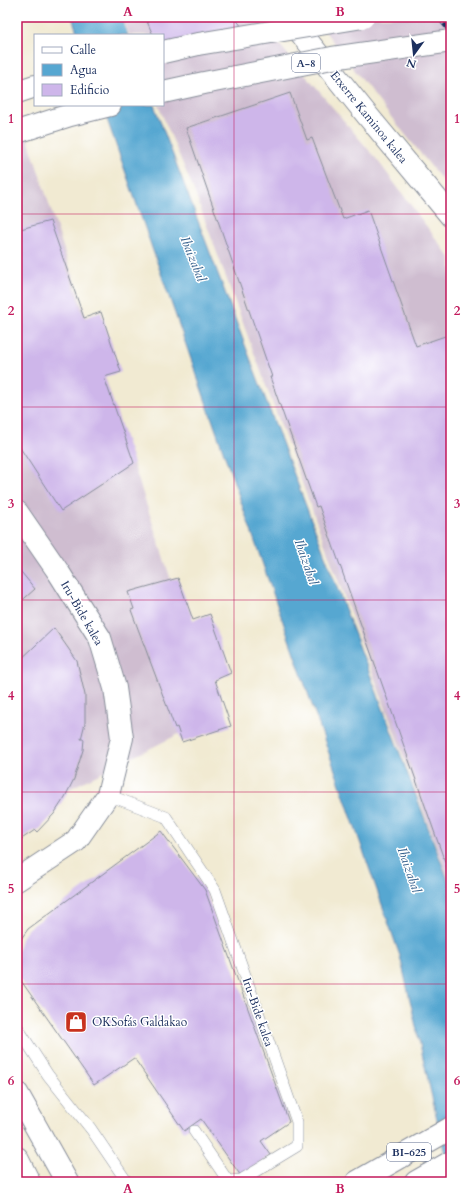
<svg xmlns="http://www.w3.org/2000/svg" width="468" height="1199" viewBox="0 0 468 1199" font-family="Cardo,serif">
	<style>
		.industrial { fill: #cfbdd0 }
		.water { fill: #57a7d1; stroke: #396b98 }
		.building { fill: #ceb6ea }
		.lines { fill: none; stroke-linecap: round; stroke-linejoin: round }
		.lane-casing { stroke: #868c98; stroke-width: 12 }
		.street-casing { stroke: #868c98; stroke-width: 24 }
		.secondary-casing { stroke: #868c98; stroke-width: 24 }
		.primary-casing { stroke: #868c98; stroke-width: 24 }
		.highway-casing { stroke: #868c98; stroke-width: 24 }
		.lane { stroke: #fff; stroke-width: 11 }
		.street { stroke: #fff; stroke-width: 22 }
		.secondary { stroke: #fff; stroke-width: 22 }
		.primary { stroke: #fff; stroke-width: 22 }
		.highway { stroke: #fff; stroke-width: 22 }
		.rail-casing { stroke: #1b2f5e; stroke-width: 4.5 }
		.rail { stroke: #fff; stroke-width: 3; stroke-dasharray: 9; stroke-linecap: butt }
		.highway-bridge-casing { stroke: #868c98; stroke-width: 24; stroke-linecap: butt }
		.highway-bridge { stroke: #fff; stroke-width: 22 }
		.grid { fill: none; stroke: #c2185b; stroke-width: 1; stroke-opacity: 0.55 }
		.labels { text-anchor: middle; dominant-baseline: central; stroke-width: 3; stroke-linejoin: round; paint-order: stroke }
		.shield { fill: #fff; stroke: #5f6d8e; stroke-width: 1 }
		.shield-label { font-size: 11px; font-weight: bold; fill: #1b2f5e }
		.street-label { font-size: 12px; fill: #1b2f5e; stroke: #fff }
		.poi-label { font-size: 12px; fill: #1b2f5e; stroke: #fff; text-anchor: start }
		.water-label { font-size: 13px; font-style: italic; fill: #335f8c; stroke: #fff }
		.neatline { fill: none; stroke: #c2185b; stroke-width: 1.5 }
		.grid-label { font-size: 13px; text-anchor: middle; font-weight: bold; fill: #c2185b }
	</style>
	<rect width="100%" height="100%" fill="#fff"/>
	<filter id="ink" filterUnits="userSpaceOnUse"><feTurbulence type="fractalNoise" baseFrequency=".025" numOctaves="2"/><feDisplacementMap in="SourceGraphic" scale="8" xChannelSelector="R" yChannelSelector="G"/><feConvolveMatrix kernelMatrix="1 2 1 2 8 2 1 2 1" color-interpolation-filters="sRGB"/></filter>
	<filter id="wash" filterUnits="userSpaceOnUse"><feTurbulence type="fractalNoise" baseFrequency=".012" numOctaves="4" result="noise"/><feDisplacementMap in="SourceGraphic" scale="16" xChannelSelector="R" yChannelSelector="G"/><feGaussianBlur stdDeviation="0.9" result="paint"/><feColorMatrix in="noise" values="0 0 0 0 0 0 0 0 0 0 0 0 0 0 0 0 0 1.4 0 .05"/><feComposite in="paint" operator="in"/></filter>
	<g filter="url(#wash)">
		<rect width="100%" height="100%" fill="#f1ead2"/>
		<path class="industrial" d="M122,17H256L378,161L451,259V885L193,188L158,105H163V35H130Z
			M314,17H451V191L383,107Z
			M17,105L215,716L17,815Z"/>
		<path class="water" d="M72,17H121L128,35H78Z
			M102,105H154L451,888V1181L400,956Z"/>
		<g id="blocks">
			<path class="building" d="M145,17H234L243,28L163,45V35H153Z
				M290,93L307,140L312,138L343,219L368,210L416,346L451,334V879L319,506L316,507L270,377H272L186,128Z
				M50,221L84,318L101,312L121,372L104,377L134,463L61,511L17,443V230Z
				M17,567L35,589L17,605Z
				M178,578L193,620L210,614L231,673L215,680L231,726L182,742L177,727L175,728L131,610L134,609L128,592Z
				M54,628L77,661L85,695V723L81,739H84L83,750L74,779L65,797L54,814L37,832L35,830L17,842V663Z
				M161,831L205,890L289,1122L261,1141L271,1155L241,1176L201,1119L184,1131L134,1058L94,1085L17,975L18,950L21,939L28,929Z"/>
		</g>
	</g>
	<g filter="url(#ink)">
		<use href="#blocks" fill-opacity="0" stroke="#868c98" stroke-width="1"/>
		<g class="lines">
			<g class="lane-casing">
				<path id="lane" d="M108,795L166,817L215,890L297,1122V1146L241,1180L228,1181L194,1131
					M17,1027L48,1075L91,1129L127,1182"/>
			</g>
			<g class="street-casing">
				<path id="street" d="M17,512L59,573L100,638L115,688L122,738L108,795L76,841L17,880"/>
			</g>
			<g class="secondary-casing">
				<path id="secondary" d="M288,17L367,115L451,216"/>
			</g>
			<g class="primary-casing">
				<path id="primary" d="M357,1182L451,1128
					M416,1182L451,1162"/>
			</g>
			<g class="highway-casing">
				<path id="highway" d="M17,92L35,86
					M17,132L70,115L110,105
					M17,1093L67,1182
					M17,1158L29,1182"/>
			</g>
			<use href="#lane" class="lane"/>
			<use href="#street" class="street"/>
			<use href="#secondary" class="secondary"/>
			<use href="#primary" class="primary"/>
			<use href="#highway" class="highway"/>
			<g class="rail-casing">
				<path id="rail" d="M438,17L451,32"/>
			</g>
			<use href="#rail" class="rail"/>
			<g class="highway-bridge-casing">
				<path id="highway-bridge" d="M163,52L198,44L363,17
					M163,92L204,83L332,58L451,41"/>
			</g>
			<use href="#highway-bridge" class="highway-bridge"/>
		</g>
	</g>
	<path class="grid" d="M234,17V1182M17,214H451M17,407H451M17,600H451M17,792H451M17,984H451"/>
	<defs>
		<g id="shop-square" transform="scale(1.15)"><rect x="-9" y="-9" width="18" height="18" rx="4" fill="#c8321e" stroke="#fff"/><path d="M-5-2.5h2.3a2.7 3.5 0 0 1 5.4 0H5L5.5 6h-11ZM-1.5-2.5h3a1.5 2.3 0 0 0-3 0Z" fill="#fff"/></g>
	</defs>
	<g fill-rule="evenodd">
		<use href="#shop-square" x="76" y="1022"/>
	</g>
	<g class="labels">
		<g class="shield">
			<rect x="292" y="54" width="28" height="18" rx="3"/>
			<rect x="387" y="1143" width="44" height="18" rx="3"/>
		</g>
		<g class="shield-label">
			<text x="306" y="63">A-8</text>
			<text x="409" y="1152">BI-625</text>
		</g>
		<g class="street-label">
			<text transform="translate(369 117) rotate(51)">Etxerre Kaminoa kalea</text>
			<text transform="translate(82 613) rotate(60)">Iru-Bide kalea</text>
			<text transform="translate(258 1012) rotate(71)">Iru-Bide kalea</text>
		</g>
		<g class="poi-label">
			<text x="92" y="1022">OKSofás Galdakao</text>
		</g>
		<g class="water-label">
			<text transform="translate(193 259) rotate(68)">Ibaizabal</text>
			<text transform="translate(306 562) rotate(71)">Ibaizabal</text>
			<text transform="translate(409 870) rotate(71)">Ibaizabal</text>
		</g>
	</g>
	<rect width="468" height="1199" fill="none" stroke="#fff" stroke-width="44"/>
	<rect x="34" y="34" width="130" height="72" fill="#ffffff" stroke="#a4acbf"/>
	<rect x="42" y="47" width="20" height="6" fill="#ffffff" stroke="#a4acbf"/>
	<text x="70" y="54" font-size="12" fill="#1b2f5e">Calle</text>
	<rect x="42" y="64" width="20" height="12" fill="#57a7d1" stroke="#a4acbf"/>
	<text x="70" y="74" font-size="12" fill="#1b2f5e">Agua</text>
	<rect x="42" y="84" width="20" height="12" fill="#ceb6ea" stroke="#a4acbf"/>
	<text x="70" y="94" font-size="12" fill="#1b2f5e">Edificio</text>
	<g transform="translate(414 54) rotate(195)" stroke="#ffffff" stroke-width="3" paint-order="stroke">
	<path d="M0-3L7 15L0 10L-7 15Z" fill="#1b2f5e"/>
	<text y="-6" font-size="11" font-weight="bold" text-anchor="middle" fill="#1b2f5e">N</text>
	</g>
	<rect x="22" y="22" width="424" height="1155" class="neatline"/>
	<g class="grid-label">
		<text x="128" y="16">A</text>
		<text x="340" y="16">B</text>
		<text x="11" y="123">1</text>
		<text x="457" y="123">1</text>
		<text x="11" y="315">2</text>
		<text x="457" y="315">2</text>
		<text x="11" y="508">3</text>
		<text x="457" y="508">3</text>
		<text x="11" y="700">4</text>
		<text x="457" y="700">4</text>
		<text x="11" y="893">5</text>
		<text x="457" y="893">5</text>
		<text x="11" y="1085">6</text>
		<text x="457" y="1085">6</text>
		<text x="128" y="1193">A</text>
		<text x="340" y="1193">B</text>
	</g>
</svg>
